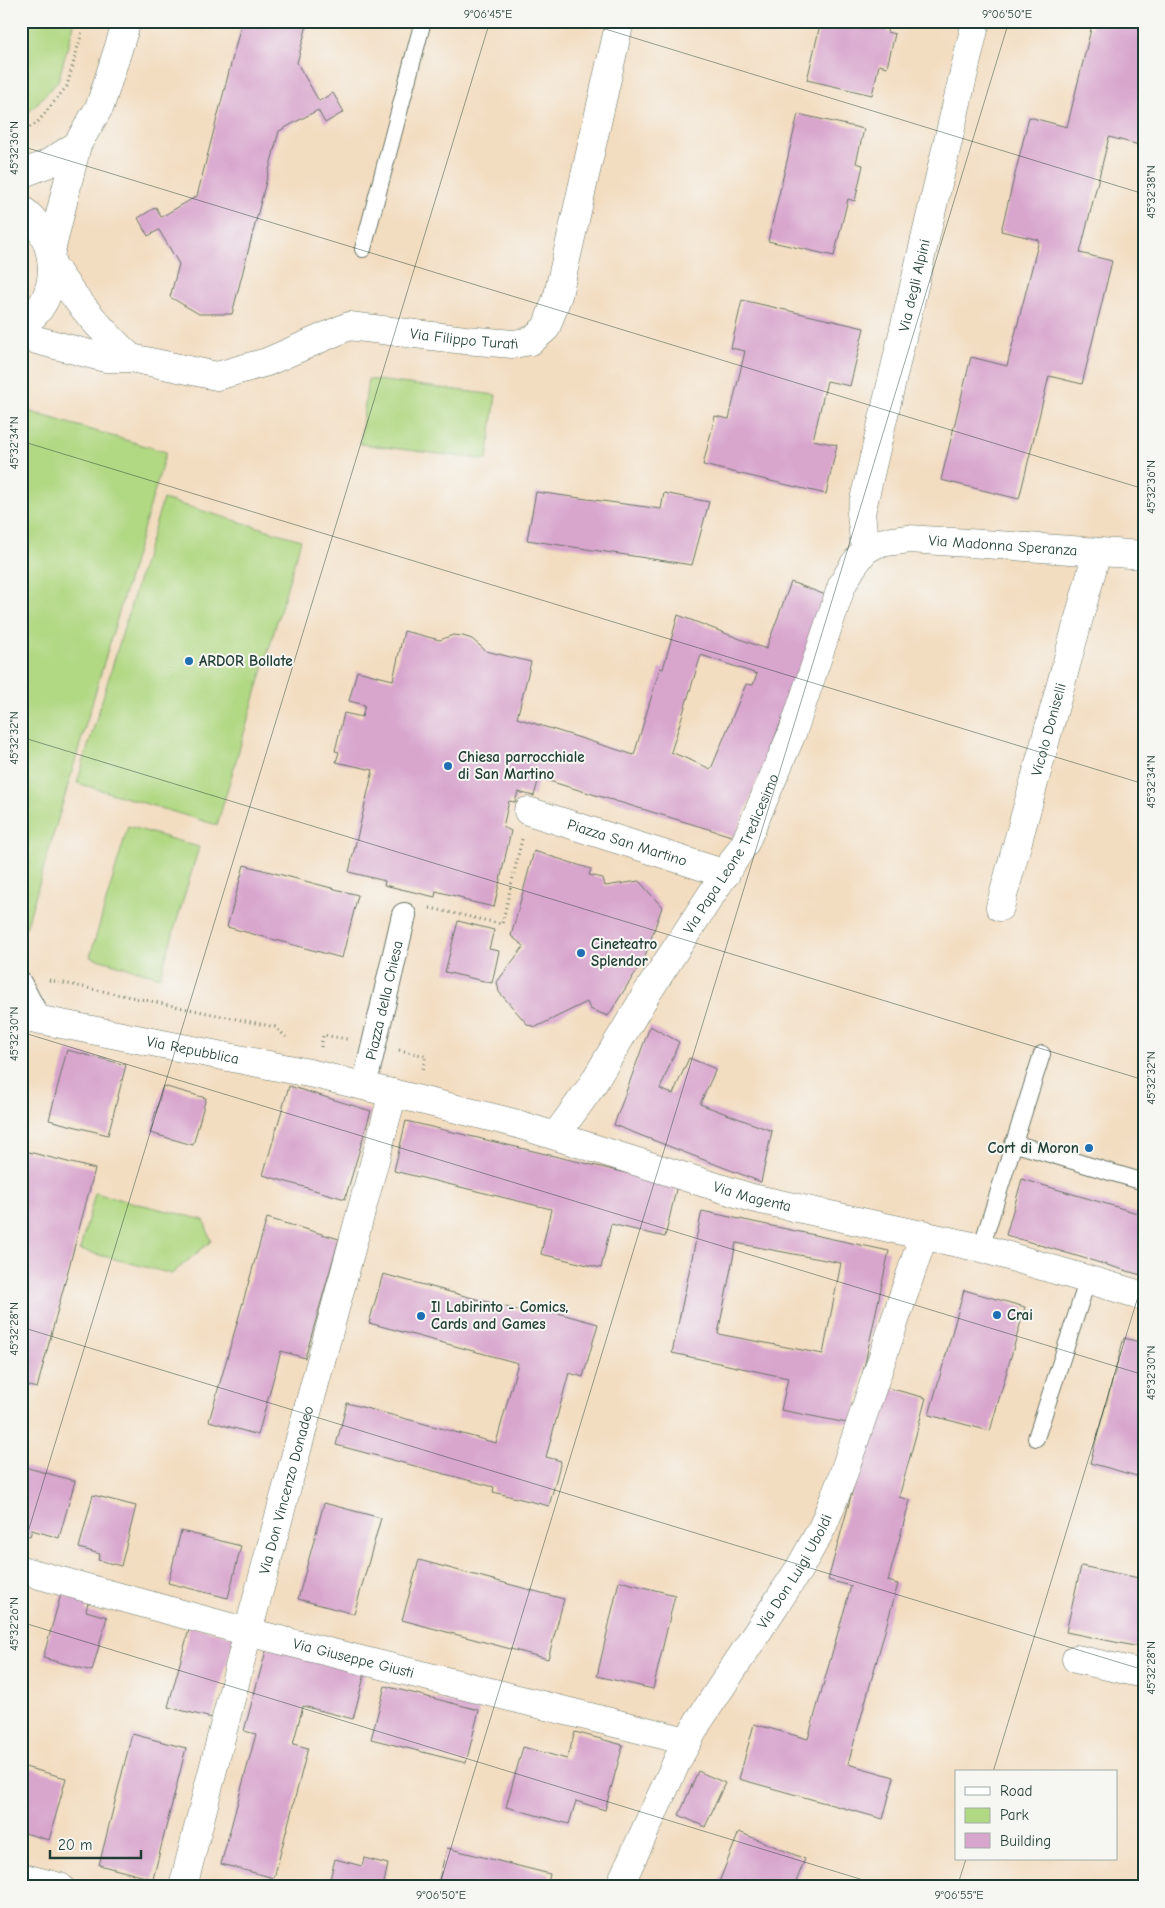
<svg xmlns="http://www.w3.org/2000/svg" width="1165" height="1908" viewBox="0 0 1165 1908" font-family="'Comic Neue',sans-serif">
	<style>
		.green { fill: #b1d883; stroke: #688a5c }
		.building { fill: #d8a5cd; fill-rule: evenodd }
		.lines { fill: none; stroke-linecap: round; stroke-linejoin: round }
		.service-casing { stroke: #697565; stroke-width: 18 }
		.pedestrian-casing { stroke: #697565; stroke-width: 26 }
		.minor-casing { stroke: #697565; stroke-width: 29 }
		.path { stroke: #697565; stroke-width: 3; stroke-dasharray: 1 4; stroke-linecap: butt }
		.service { stroke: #fff; stroke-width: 16 }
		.pedestrian { stroke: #fff; stroke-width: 24 }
		.minor { stroke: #fff; stroke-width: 28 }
		.ticks { fill: none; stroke: #1f3d34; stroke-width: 1; stroke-opacity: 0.45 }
		.poi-dot { fill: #1f6fb2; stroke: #f6f6f2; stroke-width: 2 }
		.labels { text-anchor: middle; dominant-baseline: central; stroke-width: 4; stroke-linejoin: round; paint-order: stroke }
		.street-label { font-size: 15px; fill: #1f3d34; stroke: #f6f6f2 }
		.poi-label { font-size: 15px; font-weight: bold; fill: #1f3d34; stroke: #f6f6f2; text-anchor: start }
		.neatline { fill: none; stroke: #1f3d34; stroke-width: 2 }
		.ticks-label { font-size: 12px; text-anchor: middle; fill: #1f3d34 }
	</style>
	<rect width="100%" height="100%" fill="#f6f6f2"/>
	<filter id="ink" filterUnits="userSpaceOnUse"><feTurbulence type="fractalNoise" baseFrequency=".02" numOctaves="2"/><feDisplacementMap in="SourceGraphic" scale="10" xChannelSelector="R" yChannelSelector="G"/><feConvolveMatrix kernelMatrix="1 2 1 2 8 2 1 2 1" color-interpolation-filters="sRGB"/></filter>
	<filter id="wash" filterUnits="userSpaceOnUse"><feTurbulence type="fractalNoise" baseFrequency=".0096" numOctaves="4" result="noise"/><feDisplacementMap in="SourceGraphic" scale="20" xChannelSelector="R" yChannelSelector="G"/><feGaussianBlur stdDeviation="1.12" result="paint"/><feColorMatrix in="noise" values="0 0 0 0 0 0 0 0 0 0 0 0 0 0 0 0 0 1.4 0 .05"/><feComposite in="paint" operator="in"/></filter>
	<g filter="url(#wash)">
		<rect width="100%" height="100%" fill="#f3ddc1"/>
		<path class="green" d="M21,21H75L58,81L21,121Z
			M368,379L496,395L487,460L360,444Z
			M21,409L166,452L26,928L21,927Z
			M163,499L301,540L217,825L77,783Z
			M128,826L199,847L160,977L90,957Z
			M95,1193L204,1220L211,1241L172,1274L80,1250Z"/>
		<g id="blocks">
			<path class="building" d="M242,21H308L297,63L319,101L333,93L344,112L325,123L318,110L279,131L232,314H199L170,297L179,264L159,230L148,236L138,218L156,207L161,217L197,196Z
				M821,21H889L887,32L895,34L887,67L879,65L872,95L807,80Z
				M1093,21H1144V142L1143,146L1109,137L1080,253L1112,261L1082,384L1049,376L1019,499L941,480L971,357L1007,366L1039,240L1001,231L1029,117L1067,127Z
				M798,114L864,129L856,163L863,165L855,201L848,199L834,256L768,241Z
				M742,300L864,328L850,386L827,381L813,440L837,445L826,494L703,465L715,416L729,419L745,351L731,348Z
				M536,492L661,509L664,493L709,502L692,565L527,540Z
				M791,582L831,597L735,837L539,778L534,796L518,792L515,802L509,801L503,827L511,831L494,907L463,900V898L436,891L435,897L384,885L385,881L349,872L373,770L336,762L339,752L335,751L344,713L362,717L365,705L349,701L357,671L393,680L404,631L440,640L453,635L463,636L472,639L486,651L531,662L517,718L634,755L660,668L663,669L678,615L766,649ZM701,655L757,674L753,685L746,684L711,769L671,752Z
				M534,851L591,869L589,875L603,878L605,886L639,881L662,907L644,959L608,1016L590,1009L587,1002L536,1027L528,1025L499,992L497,982L524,946L511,936Z
				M244,865L358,895L342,958L227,927Z
				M458,921L494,930L489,949L499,951L492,983L445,972Z
				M650,1026L679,1042L660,1089L673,1094L689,1058L716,1069L700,1104L772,1131L761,1182L614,1125Z
				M67,1050L126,1065L108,1135L49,1120Z
				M163,1086L206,1098L193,1145L150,1133Z
				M289,1086L371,1111L345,1199L263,1175Z
				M406,1121L677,1185L665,1237L611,1224L601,1268L541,1254L551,1209L394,1171Z
				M21,1150L95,1169L37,1388L21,1384Z
				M1022,1179L1144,1215V1276L1006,1235Z
				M702,1211L889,1251L852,1424L781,1410L788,1378L672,1353ZM736,1243L841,1263L823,1354L718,1334Z
				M267,1218L339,1239L305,1358L281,1351L258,1435L209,1421Z
				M383,1274L536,1315L539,1308L598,1324L583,1377L569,1373L546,1457L561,1461L549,1506L493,1492L494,1487L336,1445L347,1403L496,1443L518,1363L369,1323Z
				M964,1290L1025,1307L990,1431L929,1415Z
				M1124,1338L1144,1343V1478L1090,1463Z
				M881,1386L926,1398L899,1497L910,1500L888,1581L898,1584L848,1764L894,1777L883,1819L739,1779L754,1724L808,1739L851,1586L828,1580Z
				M21,1466L75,1481L59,1538L32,1530L30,1536L21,1534Z
				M93,1495L136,1506L121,1566L98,1560L100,1554L79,1548Z
				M324,1503L381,1518L354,1614L298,1599Z
				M181,1531L241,1546L228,1598L168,1583Z
				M419,1560L564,1599L548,1659L402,1620Z
				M1081,1566L1144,1579V1648L1066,1632Z
				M619,1581L675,1595L653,1689L597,1676Z
				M61,1594L88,1602L86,1611L107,1617L92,1671L43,1658Z
				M190,1626L234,1637L212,1718L168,1707Z
				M267,1647L365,1673L353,1719L303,1706L293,1744L308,1748L274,1878L221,1864L256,1734L244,1731Z
				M385,1686L479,1710L466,1763L371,1739Z
				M575,1732L623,1745L605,1810L576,1801L569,1824L506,1807L523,1747L567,1759Z
				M132,1734L186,1748L153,1879L99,1865Z
				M21,1766L66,1778L49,1840L21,1832Z
				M698,1771L725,1783L705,1827L679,1815Z
				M739,1832L805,1859L794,1887H717Z
				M447,1848L550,1874L547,1887H437Z
				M364,1858L388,1864L383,1887H328L335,1859L362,1866Z"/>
		</g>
	</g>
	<g filter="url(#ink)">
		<use href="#blocks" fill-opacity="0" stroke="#697565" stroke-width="1"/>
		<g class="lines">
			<g class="service-casing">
				<path id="service" d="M363,249L423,21
					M21,978L44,1021
					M1013,1143L1144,1182
					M981,1248L1042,1054
					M1036,1438L1088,1279"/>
			</g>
			<g class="pedestrian-casing">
				<g id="pedestrian">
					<path id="s1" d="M364,1087L404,915"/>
				</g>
			</g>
			<g class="minor-casing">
				<g id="minor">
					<path d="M21,174L47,164L77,145"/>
					<path d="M21,209C60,236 64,300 21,325"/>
					<path d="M51,251L77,145L100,106L127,21"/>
					<path d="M53,266C76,301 100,330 131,358"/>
					<path id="s2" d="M21,336L105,358H131L217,376L267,362L349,326L465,340L513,344L531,341L546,328L558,295L620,21"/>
					<path id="s3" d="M865,550L861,513L976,21"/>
					<path id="s4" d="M528,811L726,874"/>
					<path id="s5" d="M1000,907L1097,552"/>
					<path id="s6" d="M21,1016L314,1074L514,1123L752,1198L981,1248L1144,1296"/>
					<path id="s7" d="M556,1135L591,1087L647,993L745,843L793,731L842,585L853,566L865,550L878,543L909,539L1144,555"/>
					<path id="s8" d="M21,1570L248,1632L687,1741"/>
					<path d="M1076,1659L1144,1674"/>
					<path d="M21,1877L60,1887"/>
					<path id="s9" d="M183,1887L248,1632L393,1093"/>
					<path id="s10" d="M619,1887L678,1759L698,1722L799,1569L823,1526L841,1481L924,1234"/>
				</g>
			</g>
			<path class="path" d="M21,132L37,123L67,86L85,21
				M430,908L502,924L522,839
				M49,980L275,1027L286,1037
				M321,1047L323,1035L347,1039
				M399,1050L426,1056L422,1071"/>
			<use href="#service" class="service"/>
			<use href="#pedestrian" class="pedestrian"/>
			<use href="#minor" class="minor"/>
		</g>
	</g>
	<path class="ticks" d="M579,21L1144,194M21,146L1144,489M21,441L1144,784M21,737L1144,1080M21,1032L1144,1375M21,1327L1144,1670M21,1555L490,21M21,1622L886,1887M993,1772L1144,1277M439,1887L1009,21M957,1887L966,1859"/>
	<g class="poi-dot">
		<circle cx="189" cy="661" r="5"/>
		<circle cx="448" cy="766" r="5"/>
		<circle cx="581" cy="953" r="5"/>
		<circle cx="1089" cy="1148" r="5"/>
		<circle cx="997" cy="1315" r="5"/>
		<circle cx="421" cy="1316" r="5"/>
	</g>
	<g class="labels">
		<g class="street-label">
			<text stroke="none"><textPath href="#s3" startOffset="271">Via degli Alpini</textPath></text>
			<text stroke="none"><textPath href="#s2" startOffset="458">Via Filippo Turati</textPath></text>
			<text stroke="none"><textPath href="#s7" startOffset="806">Via Madonna Speranza</textPath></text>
			<text stroke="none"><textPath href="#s5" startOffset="184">Vicolo Doniselli</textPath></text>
			<text stroke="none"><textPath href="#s4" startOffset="104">Piazza San Martino</textPath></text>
			<text stroke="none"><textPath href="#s7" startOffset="332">Via Papa Leone Tredicesimo</textPath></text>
			<text stroke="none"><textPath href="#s1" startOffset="89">Piazza della Chiesa</textPath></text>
			<text stroke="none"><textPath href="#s6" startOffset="175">Via Repubblica</textPath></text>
			<text stroke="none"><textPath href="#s6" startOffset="754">Via Magenta</textPath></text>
			<text stroke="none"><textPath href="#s9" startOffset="410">Via Don Vincenzo Donadeo</textPath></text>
			<text stroke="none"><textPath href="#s10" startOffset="362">Via Don Luigi Uboldi</textPath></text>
			<text stroke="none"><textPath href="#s8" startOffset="344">Via Giuseppe Giusti</textPath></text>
		</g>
		<g class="poi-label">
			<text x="199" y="661">ARDOR Bollate</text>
			<text x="458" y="757">Chiesa parrocchiale<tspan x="458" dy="17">di San Martino</tspan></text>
			<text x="591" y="944">Cineteatro<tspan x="591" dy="17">Splendor</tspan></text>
			<text x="1079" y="1148" text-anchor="end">Cort di Moron</text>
			<text x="431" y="1307">Il Labirinto - Comics,<tspan x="431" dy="17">Cards and Games</tspan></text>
			<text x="1007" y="1315">Crai</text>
		</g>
	</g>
	<rect width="1165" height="1908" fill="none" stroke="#f6f6f2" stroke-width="55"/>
	<rect x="955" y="1770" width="162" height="90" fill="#f6f6f2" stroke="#a0aca6"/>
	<rect x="965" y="1787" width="25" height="8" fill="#ffffff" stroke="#a0aca6"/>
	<text x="1000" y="1796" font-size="15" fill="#1f3d34">Road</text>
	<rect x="965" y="1808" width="25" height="15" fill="#b1d883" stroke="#a0aca6"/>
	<text x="1000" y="1820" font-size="15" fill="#1f3d34">Park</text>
	<rect x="965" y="1833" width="25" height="15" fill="#d8a5cd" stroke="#a0aca6"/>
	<text x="1000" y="1846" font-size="15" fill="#1f3d34">Building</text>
	<path d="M50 1850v8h91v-8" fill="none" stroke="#1f3d34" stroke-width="2.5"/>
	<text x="58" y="1850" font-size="15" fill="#1f3d34" stroke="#f6f6f2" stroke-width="4" paint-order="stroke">20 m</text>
	<rect x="28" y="28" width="1110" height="1852" class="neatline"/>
	<g class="ticks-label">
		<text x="488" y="18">9°06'45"E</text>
		<text x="1007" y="18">9°06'50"E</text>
		<text transform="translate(14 148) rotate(-90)" y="4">45°32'36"N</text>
		<text transform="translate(1151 192) rotate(-90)" y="4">45°32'38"N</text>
		<text transform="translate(14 443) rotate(-90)" y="4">45°32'34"N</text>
		<text transform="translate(1151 487) rotate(-90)" y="4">45°32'36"N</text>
		<text transform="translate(14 738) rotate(-90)" y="4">45°32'32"N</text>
		<text transform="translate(1151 782) rotate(-90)" y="4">45°32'34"N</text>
		<text transform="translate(14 1034) rotate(-90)" y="4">45°32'30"N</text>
		<text transform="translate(1151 1078) rotate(-90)" y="4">45°32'32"N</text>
		<text transform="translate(14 1329) rotate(-90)" y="4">45°32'28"N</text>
		<text transform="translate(1151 1373) rotate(-90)" y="4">45°32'30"N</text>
		<text transform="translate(14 1624) rotate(-90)" y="4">45°32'26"N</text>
		<text transform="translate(1151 1668) rotate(-90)" y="4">45°32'28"N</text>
		<text x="441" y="1899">9°06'50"E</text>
		<text x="959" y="1899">9°06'55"E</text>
	</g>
</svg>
